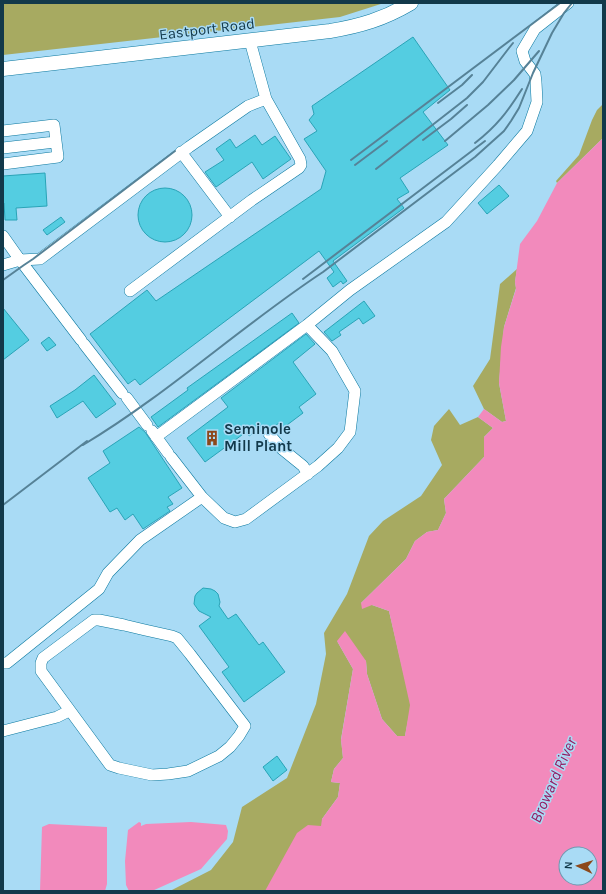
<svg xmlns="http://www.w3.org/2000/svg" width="606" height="894" viewBox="0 0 606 894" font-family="Karla,sans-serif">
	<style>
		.green { fill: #a7aa61 }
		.water { fill: #f28abc; fill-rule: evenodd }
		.building { fill: #54cde1; stroke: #29a4b7 }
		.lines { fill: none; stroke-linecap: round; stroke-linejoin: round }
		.minor-casing { stroke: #0a789f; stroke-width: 12 }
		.major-casing { stroke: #0a789f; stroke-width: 15 }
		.minor { stroke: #fff; stroke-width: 11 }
		.major { stroke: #fff; stroke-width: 14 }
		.rail { stroke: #568297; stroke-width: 2 }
		.labels { text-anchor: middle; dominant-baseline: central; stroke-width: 3; stroke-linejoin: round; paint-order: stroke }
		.street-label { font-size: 15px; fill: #12394a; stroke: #a9dbf5 }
		.poi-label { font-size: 15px; font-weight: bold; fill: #12394a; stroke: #a9dbf5; text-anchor: start }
		.water-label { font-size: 16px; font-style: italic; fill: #941c62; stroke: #a9dbf5 }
	</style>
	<rect width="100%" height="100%" fill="#a9dbf5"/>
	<path class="green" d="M3,3H384L340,17L3,55Z
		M603,104V138L557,183L556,181L579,155L592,120L597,110Z
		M517,269L515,282L516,288L504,327L499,383L506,421L502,422L484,409L473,386L490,359L500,284Z
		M449,409L460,425L478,417L493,428L484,437V457L444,499L446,513L438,530L427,532L415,541L406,559L361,603L372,605L389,611L411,705L405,736H397L382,719L367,674L366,661L337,641L353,669L341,739L343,758L334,769L331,782L340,783L338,797L322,819V827L265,891H170L211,870L233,842L242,807L287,778L316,704L326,654L324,633L347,594L369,536L383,521L421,496L442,465L431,440L434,426Z"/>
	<path class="water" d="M603,138V891H265L297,833L308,825L321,826L322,819L338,797L340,783L331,782L334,769L343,758L341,740L353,669L337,641L345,631L366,661L367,674L382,719L397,736H405L410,705L389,611L372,605L362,609L361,603L406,559L415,541L427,532L438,530L446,513L444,499L484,457V437L493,428L478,417L484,409L502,422L506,421L499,383L501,347L504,327L516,289L515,282L520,244L537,221L557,183ZM566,854H590V878H566Z
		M139,822L141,823V826L146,824L191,822L226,825L228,831L227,839L201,869L152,891H129L126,885L125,861L128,830Z
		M49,824L107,827V884L105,891H40L42,827Z"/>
	<path class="building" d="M413,37L450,90L423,112L448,145L400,178L409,192L397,199L404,208L333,261L347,281L343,284L341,281L333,287L327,278L334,272L319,251L140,385L135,379L128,384L90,334L147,290L156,301L321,189L326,171L304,139L317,131L309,120L314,114L312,106Z
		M255,135L262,145L275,136L291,159L263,179L252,162L216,187L205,172L224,160L216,149L230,139L236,148Z
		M45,173L47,206L16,208L17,220H5L4,203H3V176Z
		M499,185L509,196L487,214L478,203Z
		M138 215a27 27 0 1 1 54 0a27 27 0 1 1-54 0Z
		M61,217L65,222L47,235L43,230Z
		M364,301L375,316L363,324L359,318L339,332L341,335L332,341L324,332Z
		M3,308L29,340L3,360Z
		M292,313L299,323L158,427L151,417L188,390L187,388Z
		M306,334L315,344L293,362L316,394L299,407L303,413L283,428L279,423L272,428L268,427L265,428L262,433L259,429L249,436L246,432L205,462L187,438L228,407L221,398Z
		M49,337L56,345L47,351L41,343Z
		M94,375L116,404L96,418L83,401L57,418L50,406L75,390Z
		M139,427L145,432L182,488L168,497L173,504L167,507L170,511L143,529L133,514L125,520L117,508L110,512L88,478L110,463L103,451Z
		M203,588L211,589L215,591L218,594L220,602L219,606L228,619L236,614L259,645L263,642L285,672L244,702L222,672L229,667L199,626L211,617L199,611L194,604L195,596L197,593Z
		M277,756L287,770L273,781L263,767Z"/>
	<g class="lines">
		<g class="minor-casing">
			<path id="minor" d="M3,131L54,125L58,157L3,164
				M3,148L55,142
				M181,152L230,217
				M3,236L20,260L81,340
				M3,265L20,260L40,259L189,147L248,106L266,99L250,41
				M130,291L252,200L299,168L301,165L300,159L266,99
				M84,344L122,393
				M127,398L147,425
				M152,431L168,453
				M269,434L282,449L303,466L308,474
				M156,437L307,325
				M202,497L224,518L235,522L246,519L318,466L338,448L350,432L355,391L332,351L307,325L350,290L446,222L498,165L527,131L537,102L536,82L535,74L525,61L522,51L535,29L568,3
				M94,620H99L124,625L145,630L172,636L177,638L190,654L245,726L239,736L230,747L219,756L188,771L168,774L152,775L119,768L110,765L41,671V663L43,658Z
				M3,663H7L99,589L108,573L140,540L202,497L171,457
				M3,731L57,717L69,711"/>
		</g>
		<g class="major-casing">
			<path id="major" d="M3,69L330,31C360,26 384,19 411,3"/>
		</g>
		<use href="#minor" class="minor"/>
		<use href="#major" class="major"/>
		<path class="rail" d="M438,103L462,85L472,75
			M423,140L451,119L467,105
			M445,141L488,105L514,80L539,51
			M475,143C497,126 508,111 522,89
			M351,160L560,3
			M355,165L387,141
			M376,169L467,98L483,82L509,48L513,43
			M303,279L485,141
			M3,280L24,265L33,259L175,151
			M83,445C168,394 241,326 323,272L475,157L504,131L511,121L519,108L533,73L552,33L564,13L572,3
			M3,505L87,441"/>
	</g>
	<defs>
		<g id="building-bare" transform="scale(1.2)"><path d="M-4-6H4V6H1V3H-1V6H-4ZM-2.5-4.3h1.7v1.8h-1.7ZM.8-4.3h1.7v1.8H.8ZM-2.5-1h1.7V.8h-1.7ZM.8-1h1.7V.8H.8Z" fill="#8c481b" stroke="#a9dbf5" stroke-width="2.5" paint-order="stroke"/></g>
	</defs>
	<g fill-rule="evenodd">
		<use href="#building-bare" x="212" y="438"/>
	</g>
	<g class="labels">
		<g class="street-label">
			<text transform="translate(207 29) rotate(-7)">Eastport Road</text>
		</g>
		<g class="poi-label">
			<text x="224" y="429">Seminole<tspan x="224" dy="17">Mill Plant</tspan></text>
		</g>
		<g class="water-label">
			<text transform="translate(553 780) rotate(-66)">Broward River</text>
		</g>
	</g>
	<rect width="606" height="894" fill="none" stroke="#12394a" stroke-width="8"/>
	<g transform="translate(578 866) rotate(274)"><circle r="19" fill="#a9dbf5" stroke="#6d9ab1"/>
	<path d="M0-3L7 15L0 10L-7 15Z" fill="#8c481b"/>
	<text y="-6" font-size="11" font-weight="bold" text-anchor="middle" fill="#12394a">N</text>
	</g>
</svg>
